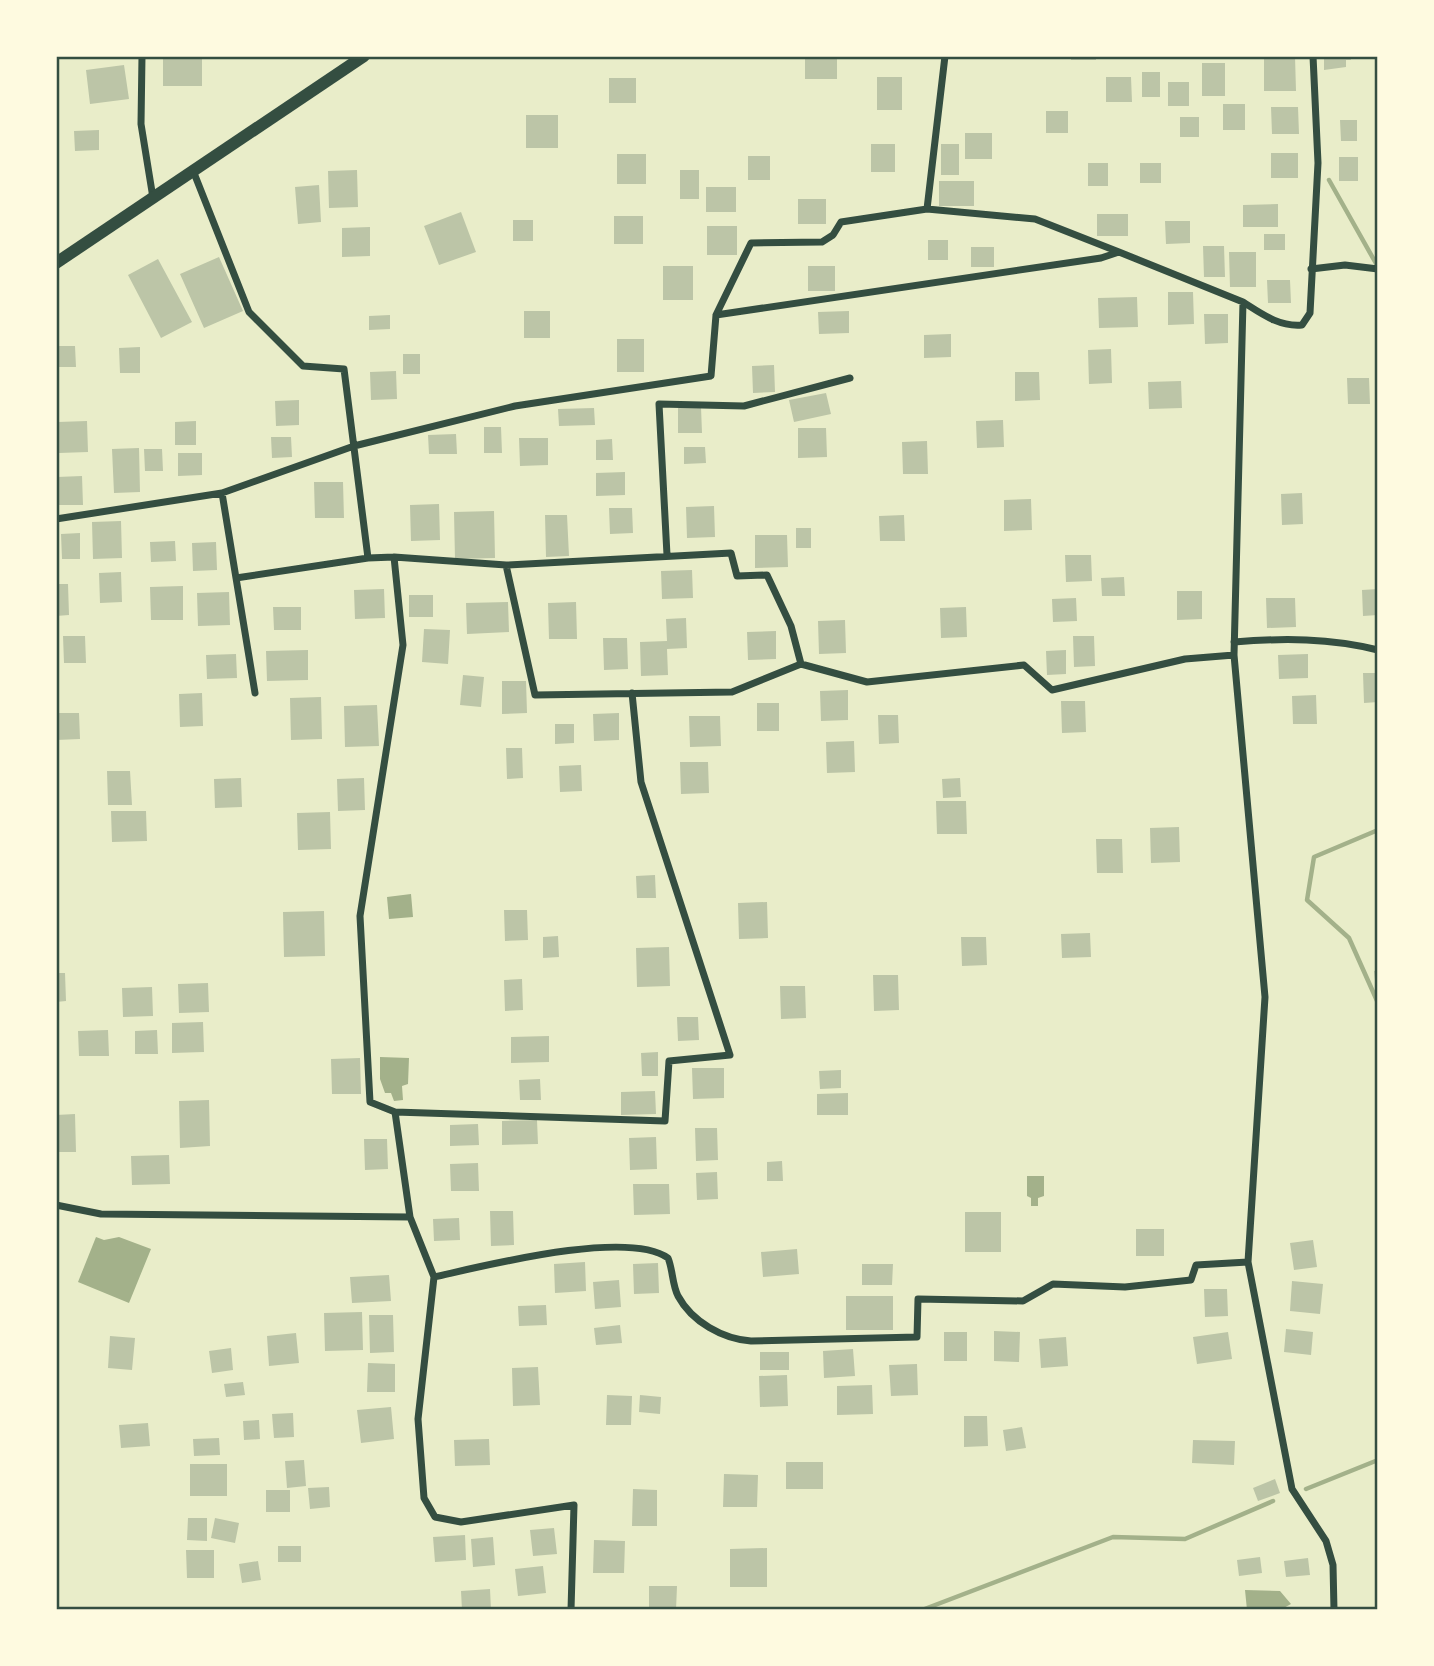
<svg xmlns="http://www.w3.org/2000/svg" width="1434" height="1666" viewBox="0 0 1434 1666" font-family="'Zilla Slab',serif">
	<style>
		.water { fill: #a3b18a }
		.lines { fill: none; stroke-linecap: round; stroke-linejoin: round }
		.stream { stroke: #a3b18a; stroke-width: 4.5 }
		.building { fill: #bcc5a7 }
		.minor { stroke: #344e41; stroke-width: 7 }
		.trunk { stroke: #344e41; stroke-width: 12 }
		.neatline { fill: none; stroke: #344e41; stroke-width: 2.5 }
	</style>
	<rect width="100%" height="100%" fill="#e9edc9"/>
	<path class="water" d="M411,894L413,917L389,919L387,897Z
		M380,1057L409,1058L408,1084L402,1086L403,1100L394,1101L391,1093H385L380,1079Z
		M1027,1176H1044V1196L1038,1198V1206H1031V1198L1027,1196Z
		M96,1237L104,1240L119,1237L151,1249L129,1303L78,1282Z
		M1245,1590L1280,1591L1291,1604L1280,1610H1247Z"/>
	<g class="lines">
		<path class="stream" d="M1329,180L1378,267
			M1378,830L1314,857L1307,900L1349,938L1378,1003
			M1306,1489L1378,1460
			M922,1610L1113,1537L1185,1539L1273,1501"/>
	</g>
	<path class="building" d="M805,56H837V79H805Z
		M1071,56H1096V60H1071Z
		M1264,56H1295L1296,91H1264Z
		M1324,56H1350L1351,60H1346V67L1324,70Z
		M163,58H202V86H163Z
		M1202,63H1225V96H1202Z
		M124,65L129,99L90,104L86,70Z
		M1142,72H1160V97H1142Z
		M877,77H902V110H877Z
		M1106,77H1131L1132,102H1106Z
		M609,78H636V103H609Z
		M1168,82H1189V106H1168Z
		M1223,104H1245V130H1223Z
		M1271,107H1298L1299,134H1272Z
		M1046,111H1068V133H1046Z
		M526,115H558V148H526Z
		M1180,117H1199V137H1180Z
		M1340,120H1357V141H1341Z
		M99,130V150L75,151L74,131Z
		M965,133H992V159H965Z
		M871,144H895V172H871Z
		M941,144H959V175H941Z
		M1271,153H1298V178H1271Z
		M617,154H646V184H617Z
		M748,156H770V180H748Z
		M1339,157H1358V181H1339Z
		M1088,163H1108V186H1088Z
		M1140,163H1161V183H1140Z
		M357,170L358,207L329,208L328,171Z
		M680,170H699V199H680Z
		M939,181H974V206H939Z
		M319,185L321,222L298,224L295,187Z
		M706,187H736V212H706Z
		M798,199H826V224H798Z
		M1278,204V227H1243V205Z
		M461,212L476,252L439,265L424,226Z
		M1097,214H1128V236H1097Z
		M614,216H643V244H614Z
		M513,220H533V241H513Z
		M1165,221H1190V243L1166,244Z
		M707,226H737V255H707Z
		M370,227V256L342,257V228Z
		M1264,234H1285V250H1264Z
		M928,240H948V260H928Z
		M1203,246H1224L1225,277H1204Z
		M971,247H994V267H971Z
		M1229,252H1256V287H1230Z
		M219,257L243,311L204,328L180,274Z
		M158,259L192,322L161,338L128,275Z
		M663,266H693V300H663Z
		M808,266H835V291H808Z
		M1267,280H1290L1291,303H1268Z
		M1168,292H1193L1194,324L1168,325Z
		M1137,297L1138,327L1099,328L1098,298Z
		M524,311H550V338H524Z
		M849,311V333L819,334L818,312Z
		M1204,314H1228V343L1205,344Z
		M390,315V329L369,330V316Z
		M951,334V357L924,358V335Z
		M617,339H644V372H617Z
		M56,346H75L76,367H56Z
		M140,347V373H120L119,348Z
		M1111,349L1112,383L1089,384L1088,350Z
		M403,354H420V374H403Z
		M774,365L775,392L753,393L752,366Z
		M396,371L397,399L371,400L370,372Z
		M1015,372H1039L1040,400L1015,401Z
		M1347,378H1369L1370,404H1348Z
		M1181,381L1182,408L1149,409L1148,382Z
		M826,393L831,414L794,422L789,400Z
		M299,400V425L276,426L275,401Z
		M701,407L702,433H678V408Z
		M594,408L595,425L559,426L558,409Z
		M1003,420L1004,447L977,448L976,421Z
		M87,421L88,452L59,453L58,422Z
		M196,421V445H175V422Z
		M484,427H501L502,453H484Z
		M798,428H826L827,457L798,458Z
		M456,434L457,454H429L428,435Z
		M271,437H291L292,457L272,458Z
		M519,438H548V465L520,466Z
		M612,439L613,460H596V440Z
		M927,441L928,474H903L902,442Z
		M684,447H705L706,463L684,464Z
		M139,448L140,492L114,493L112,449Z
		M144,449H162L163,471H145Z
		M178,453H202V475L178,476Z
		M625,472V495L596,496V473Z
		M82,476L83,505H58L57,477Z
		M314,482H343L344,518H315Z
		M1302,493L1303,524L1282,525L1281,494Z
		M1031,499L1032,530L1004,531V500Z
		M439,504L440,540L411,541L410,505Z
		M714,506L715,537L687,538L686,507Z
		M609,508H632L633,533L610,534Z
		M494,511L495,558L455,559L454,512Z
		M545,515H567L569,556L546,557Z
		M904,515L905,541H880L879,516Z
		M121,521L122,558L93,559L92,522Z
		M796,528H811V548H796Z
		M80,533V559H62L61,534Z
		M755,535H787L788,567L755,568Z
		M175,541L176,561L151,562L150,542Z
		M216,542L217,570L193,571L192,543Z
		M1065,555H1091L1092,581L1066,582Z
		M692,570L693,598L662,599L661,571Z
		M121,572L122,602L100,603L99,573Z
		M1124,577L1125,596H1102L1101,578Z
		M56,584H68L69,615L56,616Z
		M183,586V620H151L150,587Z
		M384,589L385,618L355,619L354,590Z
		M1378,589V615L1363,616L1362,590Z
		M1177,591H1202V619L1177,620Z
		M229,592L230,625L198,626L197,593Z
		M409,595H433V617H409Z
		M1076,598L1077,621L1053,622L1052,599Z
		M1266,598H1295L1296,627L1267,628Z
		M508,602L509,632L467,634L466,603Z
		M576,602L577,639H549L548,603Z
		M273,607H301V630H274Z
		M966,607L967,637L941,638L940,608Z
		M686,618L687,648L667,649L668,675L641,676L640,642L667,641L666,619Z
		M845,620L846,653L819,654L818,621Z
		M424,629L450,630L448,664L422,662Z
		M776,631V659L748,660L747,632Z
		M63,636H85L86,663H64Z
		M1073,636H1094L1095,666L1074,667Z
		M603,638H627L628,669L604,670Z
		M308,650V680L267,681L266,651Z
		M1066,650V674L1047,675L1046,651Z
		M236,654L237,678L207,679L206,655Z
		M1308,654V678L1279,679L1278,655Z
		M1363,673H1378V702L1364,703Z
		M463,675L484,677L481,707L460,705Z
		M502,681H526L527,713L502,714Z
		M848,690V720L821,721L820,691Z
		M202,693L203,726L180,727L179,694Z
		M1316,695L1317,724H1293L1292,696Z
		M321,697L322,739L291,740L290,698Z
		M1061,701H1085L1086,732L1062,733Z
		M757,703H779V731H757Z
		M377,705L379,746L345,747L344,706Z
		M56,713H79L80,739L56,740Z
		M619,713V740L594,741L593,714Z
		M878,715H898L899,743L879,744Z
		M689,716H720L721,746L690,747Z
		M555,724H574V743L555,744Z
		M854,741L855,772L827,773L826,742Z
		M506,748H522L523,778L507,779Z
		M680,762H708L709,793L681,794Z
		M581,765L582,791L560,792L559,766Z
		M107,771H130L132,805H108Z
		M241,778L242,807L215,808L214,779Z
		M364,778L365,810L338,811L337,779Z
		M960,778L961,797L943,798L942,779Z
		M936,801H966L967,834H937Z
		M111,811H146L147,841L112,842Z
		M330,812L331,849L298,850L297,813Z
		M1179,827L1180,862L1151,863L1150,828Z
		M1096,839H1122L1123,873H1097Z
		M655,875L656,898H637L636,876Z
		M767,902L768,938L739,939L738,903Z
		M504,910H527L528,940L505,941Z
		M324,911L325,956L284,957L283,912Z
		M1090,933L1091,957L1062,958L1061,934Z
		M558,936L559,957L543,958V937Z
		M961,937H986L987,965L962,966Z
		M669,947L670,986L637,987L636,948Z
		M1378,970V989H1376L1374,971Z
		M56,973H65L66,1001L56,1002Z
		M873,975H898L899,1010L874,1011Z
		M522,979L523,1010L505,1011L504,980Z
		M208,983L209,1012L179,1013L178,984Z
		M780,986H805L806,1018L781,1019Z
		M152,987L153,1016L123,1017L122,988Z
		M677,1017H698L699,1040L678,1041Z
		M203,1022L204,1052L172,1053V1023Z
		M108,1030L109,1056H79L78,1031Z
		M157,1030L158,1054H135V1031Z
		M549,1036V1062L511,1063V1037Z
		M658,1052V1076H642L641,1053Z
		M360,1058L361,1094H332L331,1059Z
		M692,1068H724V1098L693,1099Z
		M841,1070V1088L820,1089L819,1071Z
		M540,1079L541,1100H520L519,1080Z
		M655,1091L656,1114L621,1115V1092Z
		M848,1093V1115H817V1094Z
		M209,1100L210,1146L180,1148L179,1101Z
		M75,1114L76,1152H56V1115Z
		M537,1120L538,1144L502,1145V1121Z
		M478,1124L479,1145L450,1146V1125Z
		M695,1128H717L718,1160L696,1161Z
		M656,1137L657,1169L630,1170L629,1138Z
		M364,1139H387L388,1169L365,1170Z
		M169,1155L170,1184L132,1185L131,1156Z
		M782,1161L783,1181H767V1162Z
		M478,1163L479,1191H451L450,1164Z
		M717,1172L718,1199L697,1200L696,1173Z
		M633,1184H669L670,1214L634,1215Z
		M490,1211H513L514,1245L491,1246Z
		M965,1212H1001V1252H965Z
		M459,1218L460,1240L434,1241L433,1219Z
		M1136,1229H1164V1256H1136Z
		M1313,1240L1317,1267L1294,1270L1290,1243Z
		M797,1249L799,1274L763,1277L761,1252Z
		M585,1262L586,1291L555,1293L554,1264Z
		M658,1263L659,1293L634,1294L633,1264Z
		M862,1264H893L892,1285H862Z
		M389,1275L391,1301L352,1303L350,1277Z
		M619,1280L621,1307L595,1309L593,1282Z
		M1292,1281L1323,1284L1320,1314L1290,1311Z
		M1204,1289H1227L1228,1316L1205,1317Z
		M846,1296H893V1330H846Z
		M546,1305L547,1325L519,1326L518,1306Z
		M362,1312L363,1350L325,1351L324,1313Z
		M369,1315H393L394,1352L370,1353Z
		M620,1325L622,1343L596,1345L594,1328Z
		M1286,1329L1313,1332L1311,1355L1284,1352Z
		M994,1331L1020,1332L1019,1362L994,1361Z
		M944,1332H967V1361H944Z
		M1228,1332L1232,1359L1197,1364L1193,1337Z
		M296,1333L299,1363L269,1366L267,1336Z
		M110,1336L135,1338L132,1370L108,1368Z
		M1066,1337L1068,1366L1041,1368L1039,1339Z
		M231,1348L233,1370L212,1373L209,1351Z
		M853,1349L855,1376L824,1378L823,1351Z
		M760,1352H789V1370H760Z
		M368,1363L395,1364V1392H367Z
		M917,1364L918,1395L891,1396L889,1365Z
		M538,1367L540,1405L513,1406L512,1368Z
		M787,1375L788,1406L760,1407L759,1376Z
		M243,1382L245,1395L226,1397L224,1384Z
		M872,1385L873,1414L837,1415V1386Z
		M607,1395L632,1396L631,1425H606Z
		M640,1395L661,1397L660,1414L639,1412Z
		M391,1407L394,1439L361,1443L357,1410Z
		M293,1413L294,1437L274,1438L272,1414Z
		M964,1416H987L988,1446L964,1447Z
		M259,1420L260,1439L244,1440L243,1421Z
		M148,1423L150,1446L121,1448L119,1425Z
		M1022,1427L1026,1448L1006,1451L1003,1430Z
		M219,1438L220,1455L194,1456L193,1439Z
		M489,1439L490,1465L455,1466L454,1440Z
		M1193,1440L1235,1441L1234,1465L1192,1463Z
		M304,1460L306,1486L287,1488L285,1461Z
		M786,1462H823V1489H786Z
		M190,1464H227V1496H190Z
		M724,1474L758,1475L757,1507H723Z
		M1275,1479L1280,1493L1258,1501L1253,1488Z
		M329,1487L330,1507L310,1509L308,1488Z
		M633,1489L657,1490V1526H632Z
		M266,1490H290V1512H266Z
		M188,1518H207V1541L187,1540Z
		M215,1518L239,1523L235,1543L211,1538Z
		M554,1528L557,1554L533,1556L530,1530Z
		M465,1535L466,1560L435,1562L433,1537Z
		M493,1537L495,1565L473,1567L471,1539Z
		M594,1540L625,1541L624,1573H593Z
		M278,1546H301V1562H278Z
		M767,1548V1587H730V1549Z
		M186,1550H214V1578H187Z
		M1260,1557L1262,1573L1239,1576L1237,1560Z
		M1308,1558L1310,1575L1286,1577L1284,1561Z
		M258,1561L261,1580L242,1583L239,1564Z
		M543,1566L546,1593L518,1596L515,1569Z
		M649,1586H677L676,1610H649Z
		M490,1589L491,1610H462L461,1591Z"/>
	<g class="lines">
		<path class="minor" d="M142,56L141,124L153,198
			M1313,56L1318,163L1310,313L1302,325C1279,327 1262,314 1243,302L1234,655L1265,997L1248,1262L1292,1489L1326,1541L1333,1565L1334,1610
			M927,209L1035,219L1119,252
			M1311,269L1345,265L1378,269
			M716,315L751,243L822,242L833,235L841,222L927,209L945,56
			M222,493L354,446L515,406L711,376L716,315L1101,258L1119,252L1243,302
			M56,519L222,493L236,578L368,558
			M667,555L659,404L744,406L850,378
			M394,557L506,565L535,695L732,692L801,664L867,682L1024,665L1052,690L1185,659L1234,655
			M506,565L731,553L737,576L767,575L791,626L801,664
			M236,578L255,693
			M1234,642C1283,638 1330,638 1378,650
			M395,1112L665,1121L669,1061L730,1055L641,782L632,693
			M56,1205L101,1214L410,1217L395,1112L370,1102L360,916L403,645L394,557L368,558L344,369L303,366L249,312L194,173
			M410,1217L434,1277C484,1266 627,1229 668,1258C673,1270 672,1284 678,1296C692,1322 723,1339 751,1341L917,1337L918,1299L1023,1301L1053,1284L1125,1287L1191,1280L1196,1265L1248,1262
			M434,1277L418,1419L424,1498L435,1517L461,1522L574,1505L571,1610"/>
		<path class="trunk" d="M56,263L364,56"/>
	</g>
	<rect width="1434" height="1666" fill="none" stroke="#fefae0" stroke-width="116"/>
	<rect x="58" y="58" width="1318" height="1550" class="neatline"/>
</svg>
